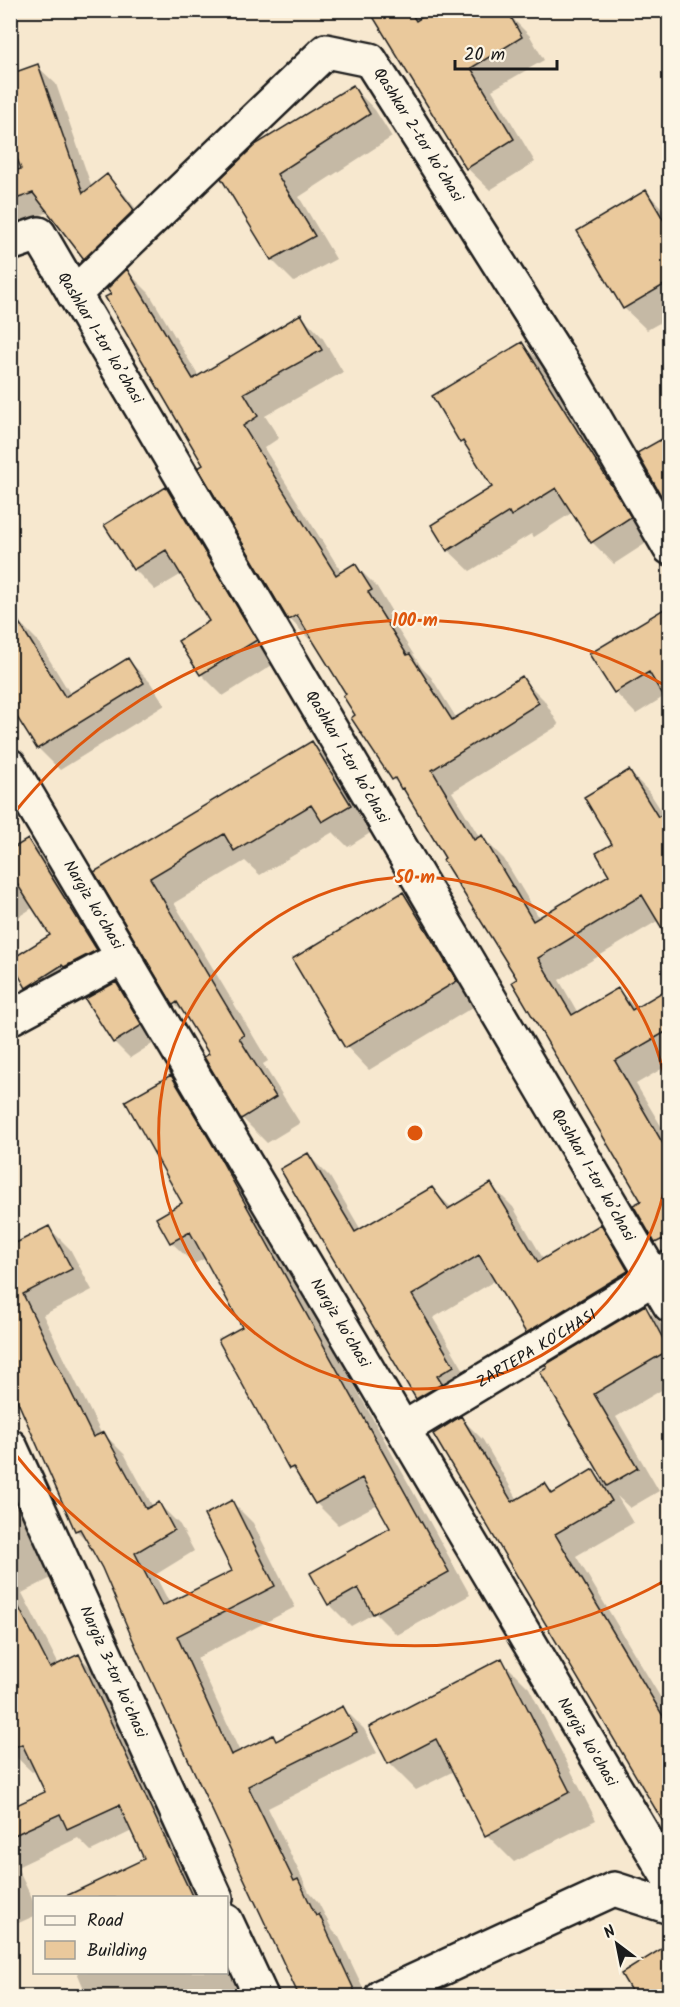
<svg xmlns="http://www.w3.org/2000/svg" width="680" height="2007" viewBox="0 0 680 2007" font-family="Kalam,sans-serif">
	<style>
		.shadow { fill: #0003 }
		.building { fill: #eac99c; stroke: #1c1c1c; stroke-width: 1.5 }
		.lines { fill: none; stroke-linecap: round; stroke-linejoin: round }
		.minor-casing { stroke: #1c1c1c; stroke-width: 38 }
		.minor { stroke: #fcf5e5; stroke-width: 33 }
		.ring { fill: none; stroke: #de560d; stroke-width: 3 }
		.labels { text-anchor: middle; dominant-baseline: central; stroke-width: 4.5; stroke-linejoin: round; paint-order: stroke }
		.street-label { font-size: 16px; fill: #1c1c1c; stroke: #fcf5e5 }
		.centre { fill: #de560d; stroke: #fcf5e5; stroke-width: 3 }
		.ring-label { font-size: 18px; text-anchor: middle; font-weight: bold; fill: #de560d; stroke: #fcf5e5; stroke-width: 4.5; stroke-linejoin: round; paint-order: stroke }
	</style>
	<rect width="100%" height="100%" fill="#f7e8cf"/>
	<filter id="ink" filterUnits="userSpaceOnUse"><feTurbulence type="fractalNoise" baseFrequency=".0167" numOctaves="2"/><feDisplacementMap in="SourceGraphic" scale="12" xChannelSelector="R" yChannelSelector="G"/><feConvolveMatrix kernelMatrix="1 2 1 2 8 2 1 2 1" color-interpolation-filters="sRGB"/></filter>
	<g filter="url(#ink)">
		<path class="shadow" d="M370,10H417L422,19L507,13L530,36L544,60L492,90L535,162L490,190L467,168Z
			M37,66L56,84L92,188L107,176L125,195L152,229L103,276L85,258L49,212L10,226V174L23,170Z
			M353,87L375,110L392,137L299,197L336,259L294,282L272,260L223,178Z
			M646,192L670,216V317L647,330L624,308Z
			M127,271L149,293L199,377L301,315L322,337L343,372L265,416L279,438L264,448L342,573L355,565L377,587L392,612L388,614L422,668L431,677L457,719L522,678L544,700L559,725L452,792L480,838L482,837L504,859L540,919L611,876L614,845L629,771L650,793L664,815L670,812V930L659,920L559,980L578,1013L618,990L637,1009L670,990V1064L636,1084L670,1141V1242L665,1237L519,979L410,796L393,779L357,716L348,694L314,640L311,641L290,619L200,468L205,465L113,294Z
			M522,344L544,365L651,540L614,564L592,542L573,512L534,537L531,534L470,571L448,550L494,487L474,455L461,442Z
			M670,436V507L639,454Z
			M166,489L187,510L277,662L223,696L201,674L180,641L211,622L182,574L155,590L134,569Z
			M663,612L670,618V703L665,696L636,714L615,692Z
			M16,619L38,641L71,695L128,660L150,682L165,705L60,770L38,748Z
			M312,743L337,768L375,830L348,847L333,832L260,875L245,861L174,903L268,1061L263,1064L300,1123L267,1143L242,1118L211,1055L189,1018L174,1004L96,872Z
			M28,840L48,861L116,970L48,1007L27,987L53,935L34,907L10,922V852Z
			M403,894L426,917L478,1004L369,1070L347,1047L294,960Z
			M116,984L132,1000L157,1041L130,1058L114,1042L87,1000Z
			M171,1077L194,1099L236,1171L470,1595L397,1635L375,1613L351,1626L329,1604L392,1529L378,1504L338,1525L316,1503L301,1478L290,1468L245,1327L206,1258L194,1264L171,1242L184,1204Z
			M10,1127L18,1139L10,1143Z
			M308,1155L330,1177L361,1230L432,1189L452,1208L491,1185L513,1207L544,1260L599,1227L622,1250L648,1295L550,1354L527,1332L496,1280L433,1318L475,1389L440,1421L417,1398L282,1170Z
			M49,1228L70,1249L92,1290L43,1315L102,1435L104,1434L125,1455L153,1507L159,1504L180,1525L194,1551L155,1575L170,1604L234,1572L232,1502L253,1523L295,1607L197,1658L240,1752L273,1737L278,1742L343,1708L364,1729L377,1753L268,1808L309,1892L318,1902L333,1931L339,1937L367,1996H300L140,1653L103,1568L91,1545L76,1530L10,1247Z
			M645,1307L670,1333V1385L616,1417L659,1491L630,1508L617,1496L633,1523L576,1556L668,1710L670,1709V1831L435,1435L461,1418L483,1440L518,1500L544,1484L554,1494L593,1471L605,1483L542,1373Z
			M10,1480L59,1574L22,1593L59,1665L79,1656L101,1678L204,1898H68L146,1860L132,1831L91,1851L78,1838L17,1867L34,1903V1916L10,1927V1809L47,1792L36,1770L32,1772L10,1751Z
			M501,1660L529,1688L596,1820L514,1862L487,1835L454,1771L416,1790L389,1763Z
			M226,1946L250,1996H87L77,1972H226Z
			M666,1948L670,1952V1996H636L623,1975Z
			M10,1982L17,1996H10Z"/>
		<path class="building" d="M369,10H409L416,21L433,10H507L522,37L471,68L514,139L466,169Z
			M38,64L83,193L107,174L134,210L84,259L33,193L10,201V172L21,169L10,140V74Z
			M353,85L370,114L277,174L315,236L271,260L221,178L255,145Z
			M646,190L669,229V282L623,309L577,231Z
			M127,269L193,379L301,314L322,350L244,393L258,416L243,426L336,575L355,563L372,590L368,592L407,655L410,654L452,720L522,676L539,703L432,770L474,840L482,835L533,921L609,875L596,853L612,844L584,797L629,770L658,817L669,810V940L642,895L538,958L572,1015L618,988L632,1010L669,988V1030L615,1061L669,1154V1249L663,1239L655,1243L633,1205L641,1201L512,982L517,979L443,860L445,858L403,788L401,789L395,778L392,780L351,718L355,715L343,696L346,694L297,615L288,620L198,468L203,465L105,297L111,294L107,289Z
			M522,342L631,517L591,543L556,488L511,516L509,512L447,551L431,525L492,487L463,441L460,443L432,396Z
			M669,435V492L662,497L637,453Z
			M166,487L257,640L200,675L178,641L209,621L166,550L133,570L104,525Z
			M669,606V706L649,672L614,693L589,654Z
			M10,608L65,697L128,658L144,683L37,749L10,706Z
			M312,741L351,805L322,822L311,805L234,851L224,834L150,878L244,1035L239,1038L276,1097L241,1119L204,1057L209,1054L177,1002L173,1005L94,872Z
			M28,839L97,950L64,967L62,965L26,988L10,960L50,935L10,873V850Z
			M403,892L457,981L345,1048L292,959Z
			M116,982L142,1025L113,1043L85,999Z
			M171,1075L214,1147L449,1572L373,1614L358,1588L328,1605L310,1573L390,1528L362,1478L315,1504L293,1467L289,1469L218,1340L242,1327L190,1232L170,1243L156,1218L182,1203L125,1101Z
			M308,1153L355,1232L432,1187L448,1209L491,1183L538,1262L601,1224L628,1271L526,1333L479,1255L412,1295L454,1366L437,1376L442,1384L416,1399L280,1169Z
			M49,1226L72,1269L23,1294L93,1437L104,1432L146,1509L159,1502L174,1530L135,1553L162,1606L232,1571L204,1515L232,1500L275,1586L177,1636L231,1755L273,1735L276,1741L343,1706L357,1732L248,1786L294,1881L298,1879L316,1916L319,1914L357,1996H299L139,1654L102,1568L80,1529L75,1531L10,1384V1246Z
			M645,1305L669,1350L594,1394L638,1468L607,1486L540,1372L547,1368L545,1365Z
			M461,1416L512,1502L545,1483L552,1494L593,1469L612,1501L555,1534L669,1726V1832L433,1434Z
			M10,1590L50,1668L79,1654L193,1898H62L144,1859L119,1805L67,1829L60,1814L10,1837V1808L45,1792L22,1744L10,1749Z
			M502,1658L570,1792L485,1836L436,1739L388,1764L369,1727Z
			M669,1944V1996H634L621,1974Z"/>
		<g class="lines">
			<g class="minor-casing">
				<g id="minor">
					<path d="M10,244L39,234L670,1305"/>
					<path d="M74,294L326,51L370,60L569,374L670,548"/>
					<path d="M10,766L670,1880"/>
					<path d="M10,1018L123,957"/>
					<path id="s1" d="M403,1429L670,1268"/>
					<path d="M10,1446L216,1898"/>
					<path d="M226,1921L261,1996"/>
					<path d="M382,1996L614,1889L670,1907"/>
				</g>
			</g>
			<use href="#minor" class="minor"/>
		</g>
	</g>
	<g class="ring">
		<path d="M669 1162A256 256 0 1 1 669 1104"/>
		<path d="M668 1579A513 513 0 0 1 11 1449M11 817A513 513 0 0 1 668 687"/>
	</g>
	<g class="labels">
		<g class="street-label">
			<text transform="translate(418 135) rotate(58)">Qashkar 2-tor koʼchasi</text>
			<text transform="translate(100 338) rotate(59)">Qashkar 1-tor koʼchasi</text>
			<text transform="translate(347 757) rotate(60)">Qashkar 1-tor koʼchasi</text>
			<text transform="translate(93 905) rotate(59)">Nargiz koʻchasi</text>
			<text transform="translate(593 1175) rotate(60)">Qashkar 1-tor koʼchasi</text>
			<text transform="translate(340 1323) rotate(59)">Nargiz koʻchasi</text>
			<text stroke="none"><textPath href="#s1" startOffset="156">ZARTEPA KO'CHASI</textPath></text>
			<text transform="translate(113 1672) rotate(66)">Nargiz 3-tor koʻchasi</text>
			<text transform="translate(587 1742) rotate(59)">Nargiz koʻchasi</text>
		</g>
	</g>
	<circle cx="415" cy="1133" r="9" class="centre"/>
	<g class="ring-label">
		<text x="415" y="626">100 m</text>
		<text x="415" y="883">50 m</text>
	</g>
	<rect width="680" height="2007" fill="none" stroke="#fcf5e5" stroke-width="36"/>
	<rect x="18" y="18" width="644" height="1971" fill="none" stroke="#1c1c1c" stroke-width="2" filter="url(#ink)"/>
	<rect x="33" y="1896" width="195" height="78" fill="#fcf5e5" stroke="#a29e95" stroke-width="1.5"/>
	<rect x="45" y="1916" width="30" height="9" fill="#fcf5e5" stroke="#a29e95" stroke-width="1.5"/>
	<text x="87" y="1926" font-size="18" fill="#1c1c1c">Road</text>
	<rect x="45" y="1941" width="30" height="18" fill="#eac99c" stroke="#a29e95" stroke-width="1.5"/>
	<text x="87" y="1956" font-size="18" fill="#1c1c1c">Building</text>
	<g transform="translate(617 1944) rotate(328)" stroke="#fcf5e5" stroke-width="4.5" paint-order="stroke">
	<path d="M0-4.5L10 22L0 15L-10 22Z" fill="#1c1c1c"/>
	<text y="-9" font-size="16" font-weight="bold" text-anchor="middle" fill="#1c1c1c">N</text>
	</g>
	<path d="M455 60v9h102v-9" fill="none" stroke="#1c1c1c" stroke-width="3"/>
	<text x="464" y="60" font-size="18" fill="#1c1c1c" stroke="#fcf5e5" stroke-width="4.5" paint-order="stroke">20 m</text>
</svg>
